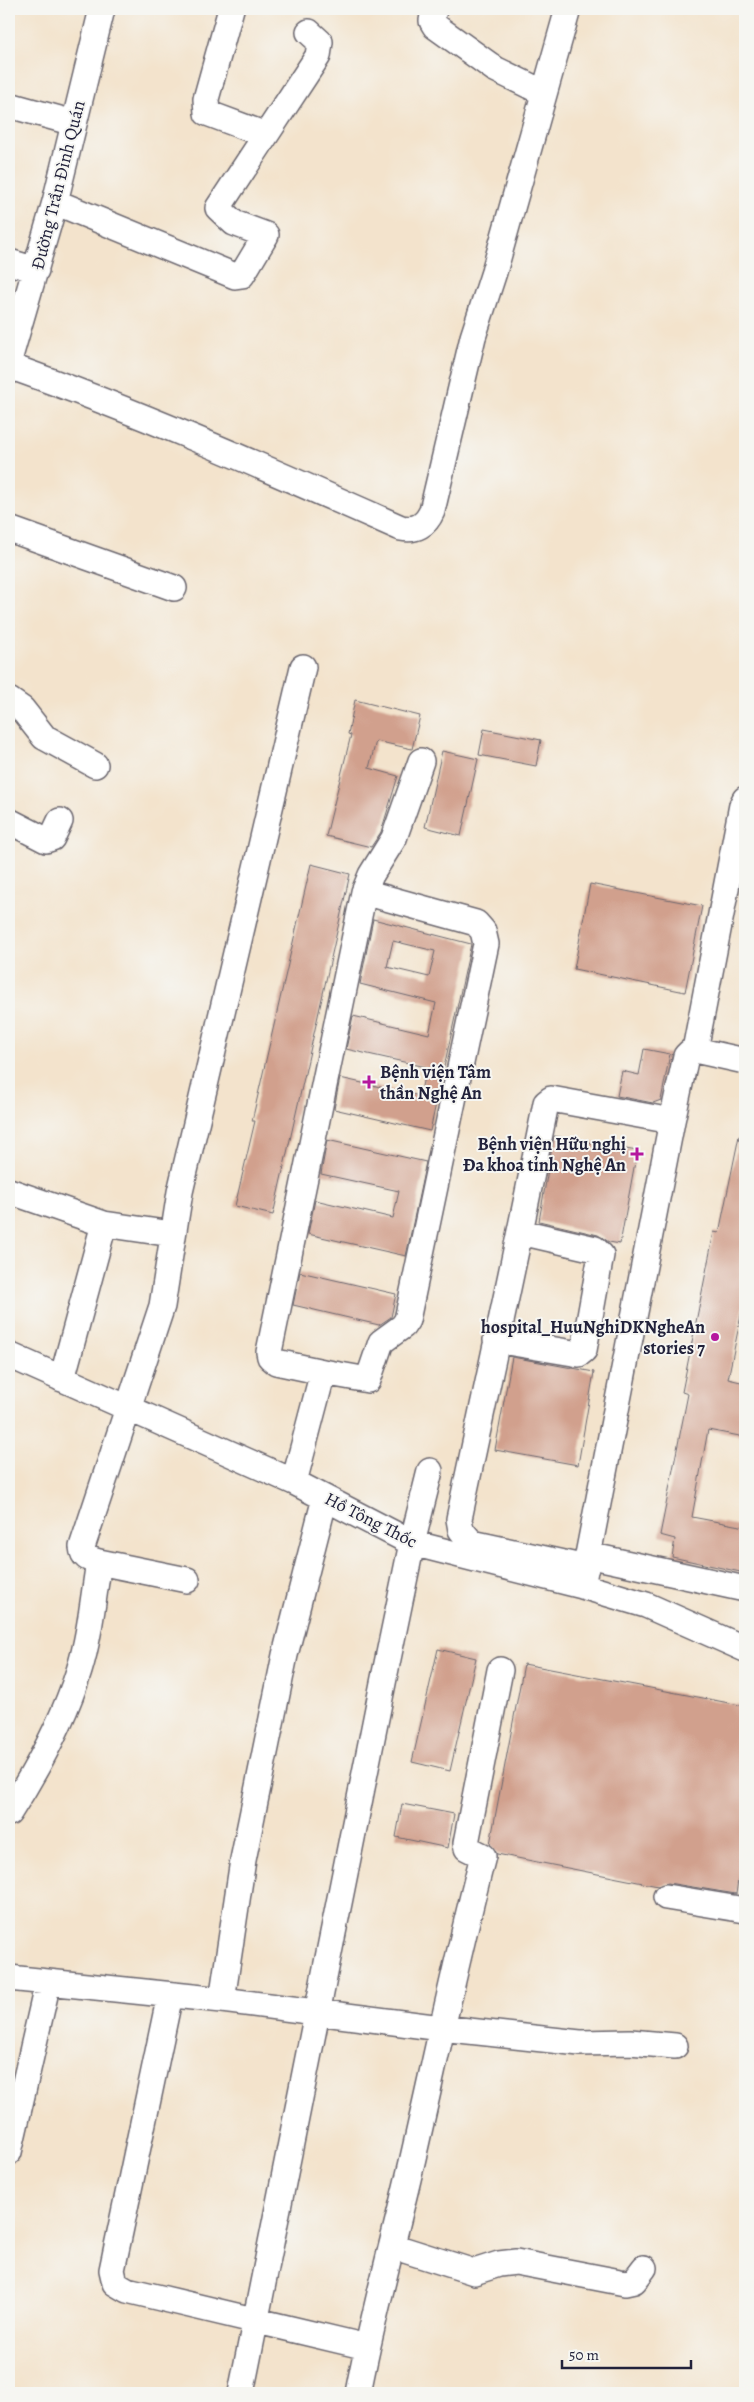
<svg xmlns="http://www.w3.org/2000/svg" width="754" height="2402" viewBox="0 0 754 2402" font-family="Alegreya,serif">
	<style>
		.building { fill: #d1a08d; fill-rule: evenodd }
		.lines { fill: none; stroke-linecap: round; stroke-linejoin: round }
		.minor-casing { stroke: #6b666e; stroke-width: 28 }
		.minor { stroke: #fff; stroke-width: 25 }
		.poi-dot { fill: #b5179e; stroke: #f6f6f2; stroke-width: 2 }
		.labels { text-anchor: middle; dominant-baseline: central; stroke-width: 4; stroke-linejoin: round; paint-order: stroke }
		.street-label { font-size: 18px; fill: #22223b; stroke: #f6f6f2 }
		.poi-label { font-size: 18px; font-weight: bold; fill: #22223b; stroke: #f6f6f2; text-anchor: end }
	</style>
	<rect width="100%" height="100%" fill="#f6f6f2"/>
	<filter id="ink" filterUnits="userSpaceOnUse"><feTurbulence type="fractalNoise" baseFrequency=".02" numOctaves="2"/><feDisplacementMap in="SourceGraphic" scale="10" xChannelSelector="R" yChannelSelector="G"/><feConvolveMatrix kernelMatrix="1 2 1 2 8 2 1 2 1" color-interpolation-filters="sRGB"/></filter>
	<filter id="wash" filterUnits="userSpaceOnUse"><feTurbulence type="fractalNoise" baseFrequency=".0096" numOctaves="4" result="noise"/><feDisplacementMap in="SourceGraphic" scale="20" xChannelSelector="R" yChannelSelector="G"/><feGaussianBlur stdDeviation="1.12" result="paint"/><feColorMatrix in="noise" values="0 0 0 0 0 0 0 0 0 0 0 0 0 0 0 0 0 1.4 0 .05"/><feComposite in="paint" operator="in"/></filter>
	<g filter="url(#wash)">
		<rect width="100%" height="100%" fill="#f3e3cc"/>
		<g id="blocks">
			<path class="building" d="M355,700L420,716L412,749L376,741L369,768L398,776L381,832L371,847L326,836L351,735L348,734Z
				M484,729L541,740L536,766L479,755Z
				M442,751L478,759L461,836L425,827Z
				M311,864L350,874L273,1215L235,1206L255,1121H252Z
				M590,884L702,906L685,992L574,969Z
				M373,919L471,944L430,1131L334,1109L340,1078L420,1096L426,1067L346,1049L353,1016L429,1034L436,1003L360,984ZM393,941L435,951L429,977L387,967Z
				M644,1049L670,1054L661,1100L653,1103L617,1096L622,1071L639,1075Z
				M554,1136L637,1151L620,1244L609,1242L598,1235L539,1221Z
				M739,1136H745V1296L728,1379L745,1383V1437L708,1430L692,1517L745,1527V1573L672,1557L675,1539L660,1535L688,1394L682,1392L714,1232L719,1233Z
				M327,1140L426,1162L406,1256L308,1234L315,1200L393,1218L399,1191L321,1174Z
				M300,1272L396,1294L391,1317L379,1325L293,1305Z
				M512,1357L594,1372L578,1465L495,1450Z
				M438,1649L476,1658L450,1771L412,1762Z
				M524,1664L745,1706V1881L738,1880L736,1894L668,1883L658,1886L497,1854L490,1844Z
				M402,1804L454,1814L448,1848L396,1837Z"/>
		</g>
	</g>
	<g filter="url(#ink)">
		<use href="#blocks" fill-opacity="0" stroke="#6b666e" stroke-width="1"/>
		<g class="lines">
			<g class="minor-casing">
				<path id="minor" d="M231,9L206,99L207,113L266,135
					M434,9L432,21L435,26L495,69L544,93
					M9,105L74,123
					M55,202L235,276L242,275L266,235L234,223L218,208L318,56L320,42L309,32
					M9,262L36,270
					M9,360L55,202L102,9
					M9,366C142,413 272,471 401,528C416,531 426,525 432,511L473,337L494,272L568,9
					M9,529L174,588
					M9,700L22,709L44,737L95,765
					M9,821L46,840L52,838L60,821
					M695,1050L745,1061
					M9,1191L104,1224L172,1234
					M496,1340L579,1354L584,1350L601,1255L595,1249L521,1232
					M9,1355L294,1482L412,1543L582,1586L646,1605L745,1649
					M323,1372L368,1380L381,1342L403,1326L407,1320L486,944L483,931L476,923L364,892
					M62,1379L104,1224
					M294,1482L323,1372L276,1362L270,1357L269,1352L364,892L371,875L394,838L421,761
					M588,1555L745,1589
					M99,1562L187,1580
					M586,1568L472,1543L461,1530L459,1519C488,1380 519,1242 546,1103L551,1099L672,1121
					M582,1586L672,1121L686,1056L690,1052L695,1050L742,805L745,799
					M9,1813C36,1771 64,1719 79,1671C90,1636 93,1598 99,1562C89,1559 83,1558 82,1547L162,1306L180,1192L303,667
					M666,1897L745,1910
					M9,1978L222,2000L441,2028L580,2043L630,2042L675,2046
					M170,1995L112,2270L115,2283L127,2290L367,2347
					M222,2000L243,1860L285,1655L325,1498
					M9,2152L48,1982
					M392,2246L474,2272L499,2264L516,2262L625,2283L634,2281L644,2268
					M241,2393L384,1678L412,1543L430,1471
					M358,2393C373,2314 395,2236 413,2158C436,2057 457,1956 483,1856L467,1848L466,1843L500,1670"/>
			</g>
			<use href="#minor" class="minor"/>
		</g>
	</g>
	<g class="poi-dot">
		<path d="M366.5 1074.5h5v5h5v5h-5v5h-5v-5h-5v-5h5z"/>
		<path d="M634.5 1146.5h5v5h5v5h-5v5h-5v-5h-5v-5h5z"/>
		<circle cx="715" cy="1337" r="5"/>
	</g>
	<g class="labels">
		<g class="street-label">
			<text transform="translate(58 185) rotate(-76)">Đường Trần Đình Quán</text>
			<text transform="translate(371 1520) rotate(27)">Hồ Tông Thốc</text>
		</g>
		<g class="poi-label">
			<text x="380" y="1072" text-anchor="start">Bệnh viện Tâm<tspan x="380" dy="21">thần Nghệ An</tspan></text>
			<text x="626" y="1144">Bệnh viện Hữu nghị<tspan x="626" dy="21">Đa khoa tỉnh Nghệ An</tspan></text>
			<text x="705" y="1327">hospital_HuuNghiDKNgheAn<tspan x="705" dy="21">stories 7</tspan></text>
		</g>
	</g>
	<rect width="754" height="2402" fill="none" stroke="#f6f6f2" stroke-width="30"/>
	<path d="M562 2360v8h129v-8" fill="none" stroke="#22223b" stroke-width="2.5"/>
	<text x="569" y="2360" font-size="15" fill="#22223b" stroke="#f6f6f2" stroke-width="4" paint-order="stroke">50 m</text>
</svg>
